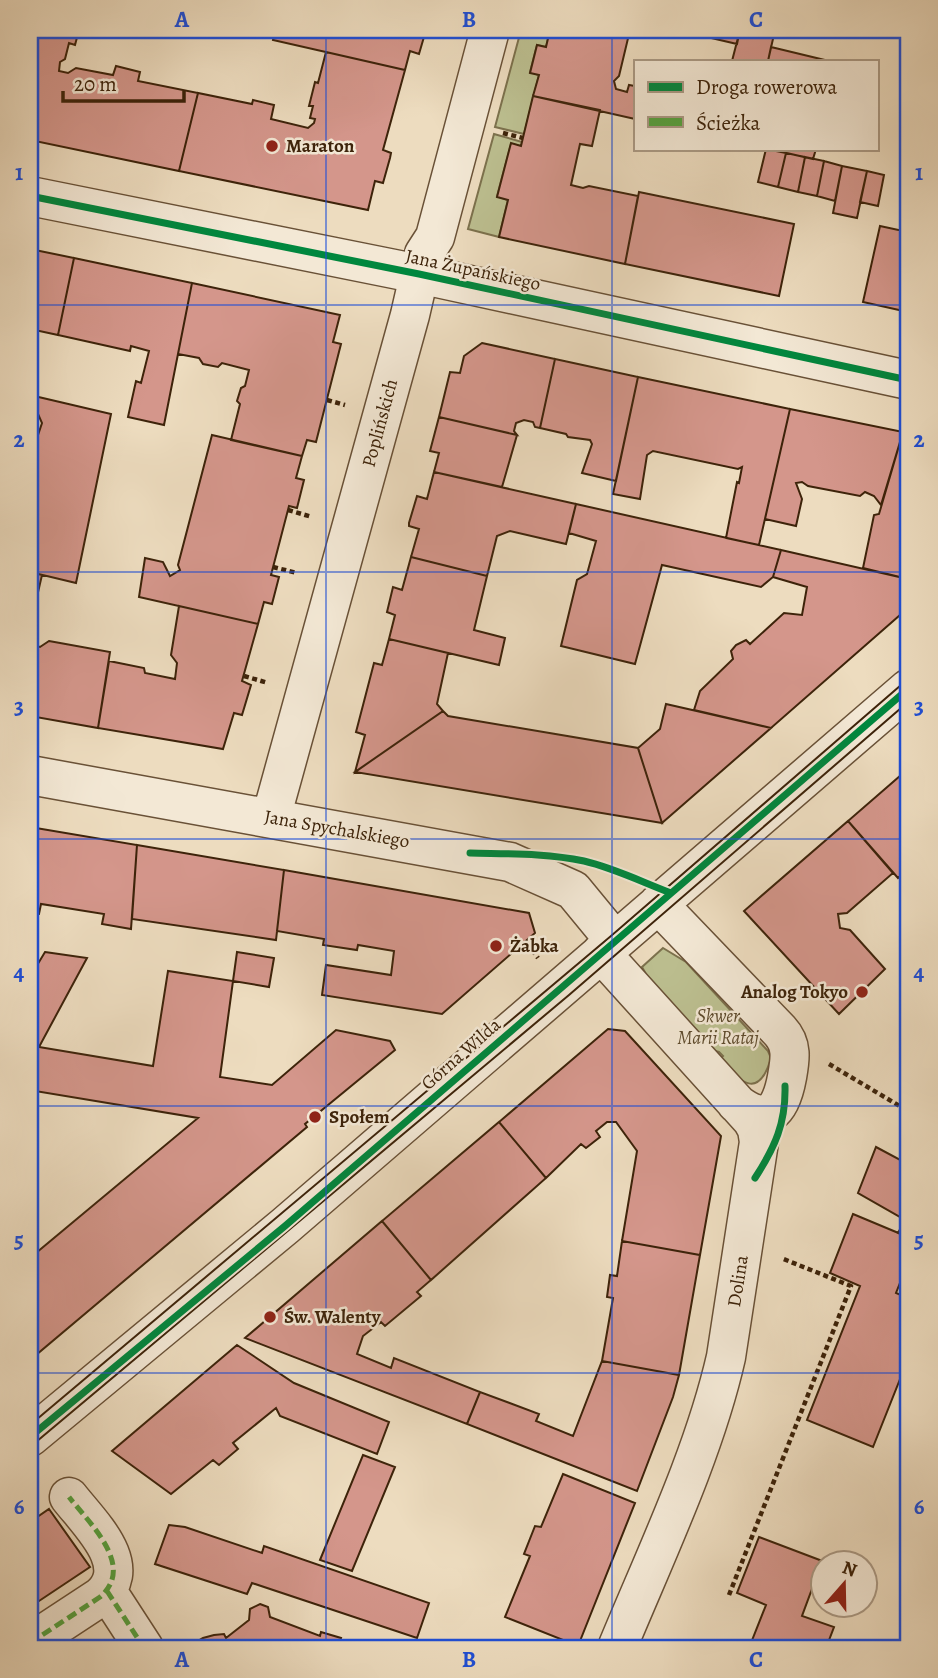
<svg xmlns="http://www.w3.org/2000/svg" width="938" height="1678" viewBox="0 0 938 1678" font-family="Alegreya,serif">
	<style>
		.green { fill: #bcbf90; stroke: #7c714d; stroke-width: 2 }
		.building { fill: #d4968b; stroke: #3d230a; stroke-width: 2 }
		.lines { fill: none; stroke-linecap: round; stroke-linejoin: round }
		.minor-casing { stroke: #695137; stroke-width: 41 }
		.path { stroke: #3d230a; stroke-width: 4.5; stroke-dasharray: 5 3.5; stroke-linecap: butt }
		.minor { stroke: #f3e8d5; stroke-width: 38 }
		.tram { stroke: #3d230a; stroke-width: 2 }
		.quiet { stroke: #54a23e; stroke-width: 5; stroke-dasharray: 10 5; stroke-linecap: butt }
		.cycleway-casing { stroke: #f3e8d5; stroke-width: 11 }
		.cycleway { stroke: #00873e; stroke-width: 7 }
		.grid { fill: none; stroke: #1d4ed8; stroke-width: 2; stroke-opacity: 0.55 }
		.poi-dot { fill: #8f2418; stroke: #f3e8d5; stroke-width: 2.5 }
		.labels { text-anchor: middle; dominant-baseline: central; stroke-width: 5; stroke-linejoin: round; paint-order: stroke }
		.poi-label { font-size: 19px; font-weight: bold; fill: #3d230a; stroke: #f3e8d5; text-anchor: start }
		.street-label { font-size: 19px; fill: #3d230a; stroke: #f3e8d5 }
		.park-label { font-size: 19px; font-style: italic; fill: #5d4a2c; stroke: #f3e8d5 }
		.neatline { fill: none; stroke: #1d4ed8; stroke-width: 2.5 }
		.grid-label { font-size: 23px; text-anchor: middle; font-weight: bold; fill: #1d4ed8 }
	</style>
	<rect width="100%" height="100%" fill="#eddcbf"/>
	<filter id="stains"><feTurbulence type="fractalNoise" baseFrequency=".00286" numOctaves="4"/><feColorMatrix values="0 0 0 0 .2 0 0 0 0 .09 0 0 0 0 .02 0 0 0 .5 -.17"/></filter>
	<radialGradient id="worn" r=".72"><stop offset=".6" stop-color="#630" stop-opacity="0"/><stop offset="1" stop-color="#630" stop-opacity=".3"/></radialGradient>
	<path class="green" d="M521,30H550L546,47L537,45L530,72L539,75L524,134L495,127Z
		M494,134L522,142L521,146L511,144L497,196L508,200L499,237L468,229Z
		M663,948L686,962L768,1051L771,1058C759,1100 741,1083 719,1060L723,1056L719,1052L711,1050L655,990L642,967Z"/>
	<path class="building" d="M30,30H79L75,45L69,43L65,59L60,62L59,71L68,73L76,68L113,75L116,66L140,72L138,81L198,93L179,171L30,140Z
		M275,30H426L419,54L410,51L405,70L273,40Z
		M550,30H630L619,76L614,81L616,89L627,92L629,85L635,86V119L533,96L539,75L530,73L537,45L546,47Z
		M677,30H740L737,44Z
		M740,30H775L768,61H732Z
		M771,47L829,61H768Z
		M326,52L405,70L383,150L391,153L390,158L383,183L375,181L368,210L179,171L198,93L252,104L253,100L274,105L271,119L308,128L314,123L315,119L310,118L313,106H309L315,82L318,83Z
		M533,96L600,110L592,146L580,144L571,185L583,188L589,186L638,196L625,264L499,237L508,200L497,197L511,143L521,146Z
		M766,149L786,153L778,187L758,182Z
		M769,149H816L813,159Z
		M786,153L805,157L798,192L778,187Z
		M805,157L824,161L817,196L798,192Z
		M824,161L842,166L835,201L817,196Z
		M842,166L867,171L857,218L833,213Z
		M867,171L884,175L878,206L860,202Z
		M639,192L794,224L779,296L625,264Z
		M880,226L908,232V312L863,302Z
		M30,249L74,258L58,335L30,329Z
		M74,258L192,283L164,425L128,417L136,381L141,383L149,351L131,346L130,351L58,335Z
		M192,283L340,315L333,342L341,344L316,442L307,440L302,456L231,440L240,404L237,401L241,388L245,386L249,370L222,363L218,367L203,364L199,358L178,354Z
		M482,343L555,359L540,428L535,427L533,422L524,420L516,423L514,431L517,435L439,417L450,372L460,373L464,356Z
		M555,359L638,377L616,481L582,473L592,444L590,440L568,437L566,434L540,428Z
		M638,377L790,409L759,545L726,538L737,482L739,483L742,467L738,469L653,451L647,455L640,499L613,494Z
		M30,395L111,414L76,583L30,572V439L36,441L42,423L38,414L30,413Z
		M790,409L903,432L881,505L874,496L865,492L860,496L808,486L802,482L796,483L802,499L796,526L765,519Z
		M439,417L517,435L502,487L434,472L439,453L430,451Z
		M903,432L908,433V579L863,568L874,515L879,514Z
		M212,435L302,456L296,478L304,480L297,508L289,506L271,575L279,577L272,604L264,602L258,624L139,597L145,558L163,562L170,576L180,570L178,565Z
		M434,472L576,504L566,544L510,531L497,536L487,576L411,557L419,529L409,526V523L417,496L427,499Z
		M576,504L781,550L773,577L761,587L662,565L635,664L561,646L577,580L587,574L596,541L569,533Z
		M781,550L908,579V608L771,728L694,710L700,691L733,659L731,651L736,645L746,640L750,644L784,613L802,615L807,587L773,577Z
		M411,557L487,576L474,630L505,638L499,665L389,639L395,615L387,612L393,587L402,590Z
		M30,572L42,575L33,614H30Z
		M179,606L258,624L242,681L251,685L242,715L234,713L223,749L98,728L109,661L144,668L145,673L175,679L177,663L171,655Z
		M389,639L448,653L437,704L443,711L355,772L365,735L356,732L374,663L382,665Z
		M49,641L110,652L98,728L30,716V644L40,647Z
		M666,704L771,728L662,823L638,748L660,729Z
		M443,711L448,716L638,748L662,823L355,772Z
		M908,769V869L898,878L848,821Z
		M848,821L893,873L847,913L838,914L840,928L850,930L885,969L839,1014L744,911Z
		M30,827L137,845L131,929L102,924L104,914L41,904L39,914L30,913Z
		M137,845L284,870L276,940L132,919Z
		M284,870L529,913L535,933L442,1014L322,995L326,965L391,975L394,951L358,945L357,950L323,945L324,939L277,931Z
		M45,952L87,958L39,1047L153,1066L168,971L233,981L220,1077L272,1085L336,1030L390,1041L395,1050L305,1124L307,1127L30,1360V1258L198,1118L35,1091L36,1088L30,1087V977Z
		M237,952L274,958L269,987L233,981Z
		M608,1029L625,1031L721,1136L700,1255L622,1241L637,1151L616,1122H607L596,1131L600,1137L586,1148L581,1144L546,1178L499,1122Z
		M499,1122L546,1178L431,1280L382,1221Z
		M876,1147L908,1164V1237L898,1233L905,1220L858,1193Z
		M853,1214L908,1237V1263L896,1293L908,1298V1359L873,1447L807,1420L860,1286L830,1273Z
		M382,1221L431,1280L417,1292L421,1296L385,1326L381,1322L363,1336L357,1354L391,1368L394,1358L480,1392L467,1424L245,1338Z
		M622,1241L700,1255L679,1375L602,1361L613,1298L607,1297L610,1275L617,1276Z
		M237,1345L294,1383L389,1422L377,1454L280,1416L276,1408L233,1443L238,1449L219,1465L213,1460L171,1494L112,1451Z
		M602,1361L679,1375L673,1397L637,1491L467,1424L480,1392L539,1414L536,1421L573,1436Z
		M363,1455L395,1467L352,1571L320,1560Z
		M563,1474L635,1503L578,1646L505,1617L530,1556L524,1554L535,1526L541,1527Z
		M49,1509L90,1567L30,1607V1522Z
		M169,1525L185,1527L262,1553L264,1546L429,1603L417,1638L252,1583L247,1594L155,1564Z
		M759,1537L825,1562H822L802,1616L834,1627L826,1648H749L766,1605L737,1593Z
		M260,1604L268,1607L270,1617L320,1636L321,1632L341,1638L339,1643L355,1648H186L203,1638L214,1635L224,1634L226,1638L249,1620L250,1609Z"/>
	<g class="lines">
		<g class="minor-casing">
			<path id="minor" d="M30,196L419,274L908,380
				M30,775L510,862L573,890L615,941
				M271,818L410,315L424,254L435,237L490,30
				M658,904L780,1031C793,1045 790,1060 787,1077C781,1110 768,1128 736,1103
				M601,953L752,1120L757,1129L759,1142L726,1357C704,1454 655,1556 617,1648
				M30,1437L285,1226L908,689
				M107,1591L144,1648
				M30,1643L100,1597C136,1566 90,1524 69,1497"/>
		</g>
		<path class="path" d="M503,133L523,138
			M327,400L345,405
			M288,510L312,517
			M273,567L297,573
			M244,676L268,683
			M532,950L538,958
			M829,1064L908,1111
			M729,1595L851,1286L781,1258"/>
		<use href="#minor" class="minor"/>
		<path class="tram" d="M30,1425L611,936L908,679
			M30,1447L569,995L908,702"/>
		<path class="quiet" d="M107,1591L144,1648
			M30,1643L100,1597C136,1566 90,1524 69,1497"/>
		<g class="cycleway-casing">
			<path id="cycleway" d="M30,196L419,274L908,380
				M470,853C508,854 546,853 584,861C614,868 642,882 671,893
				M755,1178C775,1147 786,1123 785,1086
				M30,1437L285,1226L908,689"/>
		</g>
		<use href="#cycleway" class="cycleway"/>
	</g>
	<path class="grid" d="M326,30V1648M612,30V1648M30,305H908M30,572H908M30,839H908M30,1106H908M30,1373H908"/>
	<g class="poi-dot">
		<circle cx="272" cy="146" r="7"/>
		<circle cx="496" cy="946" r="7"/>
		<circle cx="862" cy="992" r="7"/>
		<circle cx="315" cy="1117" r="7"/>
		<circle cx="270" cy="1317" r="7"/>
	</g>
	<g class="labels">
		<g class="poi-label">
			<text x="286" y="146">Maraton</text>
			<text x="510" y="946">Żabka</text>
			<text x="848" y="992" text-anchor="end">Analog Tokyo</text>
			<text x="329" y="1117">Społem</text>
			<text x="284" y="1317">Św. Walenty</text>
		</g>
		<g class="street-label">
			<text transform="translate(473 270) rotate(12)">Jana Żupańskiego</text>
			<text transform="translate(380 423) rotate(-75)">Poplińskich</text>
			<text transform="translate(337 829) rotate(10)">Jana Spychalskiego</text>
			<text transform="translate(461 1054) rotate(-41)">Górna Wilda</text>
			<text transform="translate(738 1281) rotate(-81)">Dolina</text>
		</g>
		<g class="park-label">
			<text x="718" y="1016">Skwer<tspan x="718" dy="22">Marii Rataj</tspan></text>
		</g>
	</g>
	<rect width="938" height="1678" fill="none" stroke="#eddcbf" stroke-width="77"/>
	<rect x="634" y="60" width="245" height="91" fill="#f3e8d5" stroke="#aa9984" stroke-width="2"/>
	<rect x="648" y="82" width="35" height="10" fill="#00873e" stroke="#aa9984" stroke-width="2"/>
	<text x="696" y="94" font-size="21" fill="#3d230a">Droga rowerowa</text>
	<rect x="648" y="117" width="35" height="10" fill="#54a23e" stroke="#aa9984" stroke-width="2"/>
	<text x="696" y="130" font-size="21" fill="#3d230a">Ścieżka</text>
	<g transform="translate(844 1584) rotate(20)"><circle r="33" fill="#f3e8d5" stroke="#aa9984" stroke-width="2"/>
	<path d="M0-5L12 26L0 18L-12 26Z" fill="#8f2418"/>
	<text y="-10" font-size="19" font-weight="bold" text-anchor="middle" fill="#3d230a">N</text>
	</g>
	<path d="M63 91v10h121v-10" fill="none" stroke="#3d230a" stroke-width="3.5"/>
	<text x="74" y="91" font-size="21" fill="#3d230a" stroke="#f3e8d5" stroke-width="5" paint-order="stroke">20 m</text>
	<rect x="38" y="38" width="862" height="1602" class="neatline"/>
	<g class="grid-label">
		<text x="182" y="27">A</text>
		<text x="469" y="27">B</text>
		<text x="756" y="27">C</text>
		<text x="19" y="180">1</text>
		<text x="919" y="180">1</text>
		<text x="19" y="447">2</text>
		<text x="919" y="447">2</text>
		<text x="19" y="714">3</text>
		<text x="919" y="714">3</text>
		<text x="19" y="980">4</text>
		<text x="919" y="980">4</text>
		<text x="19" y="1247">5</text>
		<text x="919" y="1247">5</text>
		<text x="19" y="1514">6</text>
		<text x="919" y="1514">6</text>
		<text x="182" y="1667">A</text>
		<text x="469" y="1667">B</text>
		<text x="756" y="1667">C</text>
	</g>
	<rect width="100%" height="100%" filter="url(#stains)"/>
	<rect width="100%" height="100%" fill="url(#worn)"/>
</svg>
